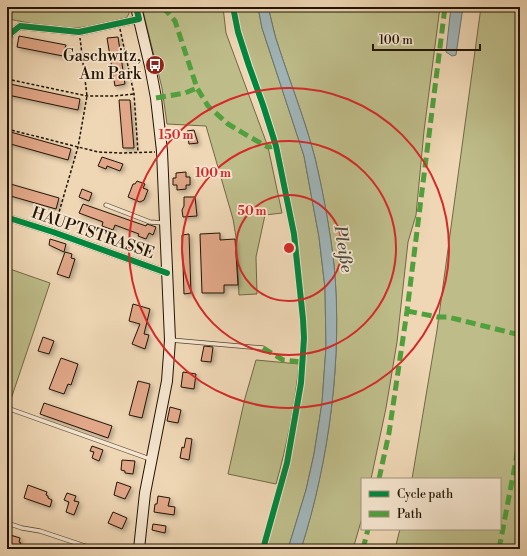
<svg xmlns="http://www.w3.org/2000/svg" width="527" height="556" viewBox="0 0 527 556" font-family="'Libre Bodoni',serif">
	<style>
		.green { fill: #bebd8a; stroke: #706846 }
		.water { fill: #a0b6ba; stroke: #6d7571 }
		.building { fill: #e1a788; stroke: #211403; filter: url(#shadow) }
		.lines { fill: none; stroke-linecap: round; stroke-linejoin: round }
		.service-casing { stroke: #544530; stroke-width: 5 }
		.minor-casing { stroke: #544530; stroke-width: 8 }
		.secondary-casing { stroke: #211403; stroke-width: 12 }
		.path { stroke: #211403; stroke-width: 1.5; stroke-dasharray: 3 2; stroke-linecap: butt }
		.service { stroke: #f5e5cf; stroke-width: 3.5 }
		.minor { stroke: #f5e5cf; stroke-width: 7 }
		.secondary { stroke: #f5e5cf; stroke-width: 10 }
		.quiet { stroke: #50a03d; stroke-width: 5; stroke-dasharray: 10 5; stroke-linecap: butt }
		.cycleway-casing { stroke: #f5e5cf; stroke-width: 8 }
		.cycleway { stroke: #00873e; stroke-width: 6 }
		.ring { fill: none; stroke: #d62828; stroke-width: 2 }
		.labels { text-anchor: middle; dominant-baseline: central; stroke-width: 3.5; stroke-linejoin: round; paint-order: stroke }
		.poi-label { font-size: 16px; fill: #211403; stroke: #f5e5cf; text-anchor: end }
		.street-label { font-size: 16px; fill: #211403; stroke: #f5e5cf }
		.water-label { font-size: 17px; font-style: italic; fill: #4d4d43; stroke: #f5e5cf }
		.centre { fill: #d62828; stroke: #f5e5cf; stroke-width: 2 }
		.ring-label { font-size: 12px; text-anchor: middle; font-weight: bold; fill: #d62828; stroke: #f5e5cf; stroke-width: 3.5; stroke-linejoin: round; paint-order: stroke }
	</style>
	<defs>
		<filter id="shadow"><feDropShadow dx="2.5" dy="2.5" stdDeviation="2" flood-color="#0004"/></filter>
	</defs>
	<rect width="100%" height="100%" fill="#efd7b5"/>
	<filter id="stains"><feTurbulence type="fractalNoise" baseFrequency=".005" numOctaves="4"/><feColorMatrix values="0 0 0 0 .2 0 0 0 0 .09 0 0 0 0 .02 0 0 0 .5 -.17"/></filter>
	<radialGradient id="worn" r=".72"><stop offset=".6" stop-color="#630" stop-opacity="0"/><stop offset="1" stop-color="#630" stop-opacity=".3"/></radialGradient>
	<path class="green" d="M7,7H128L129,14L126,18C108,22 89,28 71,28C50,28 29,23 9,19L7,29Z
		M142,7H223L226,33L268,147L282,213L265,215L256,257L257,294L239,295L236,237L233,219L206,126L167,124L162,88Z
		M236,7H258L262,28L304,156L319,237L325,288L326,347L322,403L314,454L306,490L288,549H266L290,464L303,382L306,340V319L297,233L279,145L251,64L241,31Z
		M268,7H440L424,131L416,215L408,242L397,342L386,408L371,479H362V518L353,549H301C329,461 343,357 334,265C330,230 323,192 315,158C305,120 291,85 279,48C274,35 272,21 268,7Z
		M481,7H520V438L517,457H520V549H395L400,529H500V479H412L437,330Z
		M7,268L50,283L7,411Z
		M256,360L299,364C295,404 287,445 276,484L228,474L245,398Z"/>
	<path class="water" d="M258,7H268C272,21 274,35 279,48C291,85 305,120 315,158C323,192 330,229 334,265C343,356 329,462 301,549H288L306,490L314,454L322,403L326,347L325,288L319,237L304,156L262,28Z
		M451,7H463L456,55L452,56L446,52Z"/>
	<path class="building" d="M19,36L66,45L63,56L17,47Z
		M118,37L125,84L115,86L107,38Z
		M10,84L80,99L78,110L8,95Z
		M119,100H130L134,148H123Z
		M194,130L198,143L189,144L187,131Z
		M7,131L71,149L68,160L7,143Z
		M102,157L123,164L120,171L107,166L106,169L98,166Z
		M186,172V177H190V185H186V189L177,190V185H173V178H176V173Z
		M137,181L145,184L143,188L148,190L144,200L140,202L128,197L133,184H135Z
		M7,183L59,198L56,209L7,195Z
		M82,189L92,193L89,201L79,197Z
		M184,197H195L197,216L183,217L182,210L184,206Z
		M83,204L146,226L147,224L156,227L153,235L149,233L146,239L138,236L139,234L115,225L113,230L102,226L103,222L79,213Z
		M220,233V240L235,239L238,285H224V293H202L200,234Z
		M189,234L191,293L184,294L182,235Z
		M50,239L66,244L64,252L49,245Z
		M65,252L72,254L71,258L75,259L69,278L57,274Z
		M133,304L150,309L144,334L149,335L145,349L132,344L140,324L129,321Z
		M43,337L54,341L49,354L38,351Z
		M204,346L213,347L211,362L201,361Z
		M61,358L78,364L71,385L68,384L64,394L49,389Z
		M183,372L196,374L194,389L181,387Z
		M138,381L150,384L142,418L129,415Z
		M44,403L112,426L108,438L40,414Z
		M170,407L181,410L178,423L167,421Z
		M186,438L192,439L189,460L180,458L182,447L184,448Z
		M92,446L103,450L99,461L92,458L94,452L90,451Z
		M122,460L135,461L133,474L125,473V471L121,470Z
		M117,482L131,487L125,499L114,495Z
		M28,485L47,492L46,495L48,496V498L52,500L50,507L24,498Z
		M67,493L76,496L74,501L79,502L74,515L66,512L69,502L64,500Z
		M158,496L170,498L168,506L175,507L174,515L154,512L155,504H157Z
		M113,512L127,518L122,529L108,523Z
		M153,524L166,526L165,533L152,530Z
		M7,534L20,538L19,542L21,543L19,548L7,549Z"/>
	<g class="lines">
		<g class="service-casing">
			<path id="service" d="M106,205L150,222L164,223
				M171,340L263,348
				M7,408L150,459
				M7,523L22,528L40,531L94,549"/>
		</g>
		<g class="minor-casing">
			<path id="minor" d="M7,50L10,34L20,26L79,32L139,19
				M9,218L53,232L167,273"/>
		</g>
		<g class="secondary-casing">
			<path id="secondary" d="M136,7L150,66L156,98L162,151L170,340L167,381L145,493L139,549"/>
		</g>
		<path class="path" d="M120,29L134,94L138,152
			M7,79L87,96H114L134,94
			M7,129L98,152L121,153L155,152
			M55,226L78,147L87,96L80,38"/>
		<use href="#service" class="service"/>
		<use href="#minor" class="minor"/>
		<use href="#secondary" class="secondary"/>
		<path class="quiet" d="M163,7L175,21L197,88L208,106L228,124L248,136L268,147L276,146
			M156,98L185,93L197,88
			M407,311L438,317H448L520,335
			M263,348L283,360L303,362
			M379,479L389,433L407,311L445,7
			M363,549L368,529
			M499,549L516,460L520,427"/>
		<g class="cycleway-casing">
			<path id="cycleway" d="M233,7L238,32L249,66L263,105L276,146L294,234L303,319L304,338L301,383L287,463L263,549
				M7,50L10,34L20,26L79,32L139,19L136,7
				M9,218L53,232L167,273"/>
		</g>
		<use href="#cycleway" class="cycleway"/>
	</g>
	<g class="ring">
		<circle cx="289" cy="248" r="53"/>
		<circle cx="289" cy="248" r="107"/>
		<circle cx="289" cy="248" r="160"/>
	</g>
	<defs>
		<g id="bus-disc" transform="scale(1)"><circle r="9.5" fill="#8f2418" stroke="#f5e5cf"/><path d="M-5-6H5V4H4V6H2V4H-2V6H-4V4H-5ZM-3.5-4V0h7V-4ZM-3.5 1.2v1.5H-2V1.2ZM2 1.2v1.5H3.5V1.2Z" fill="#fff"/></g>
	</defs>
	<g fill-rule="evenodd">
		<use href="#bus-disc" x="155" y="65"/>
	</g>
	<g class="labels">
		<g class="poi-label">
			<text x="141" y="56">Gaschwitz,<tspan x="141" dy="18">Am Park</tspan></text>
		</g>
		<g class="street-label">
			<text transform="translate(93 233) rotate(19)">HAUPTSTRASSE</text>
		</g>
		<g class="water-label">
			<text transform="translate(343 249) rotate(81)">Pleiße</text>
		</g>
	</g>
	<circle cx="289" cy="248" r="6" class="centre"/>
	<g class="ring-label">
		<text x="176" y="139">150 m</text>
		<text x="213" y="177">100 m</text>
		<text x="252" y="215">50 m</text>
	</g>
	<rect width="527" height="556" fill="none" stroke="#efd7b5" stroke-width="24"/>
	<rect x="8" y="8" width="511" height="540" fill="none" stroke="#211403" stroke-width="2"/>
	<rect x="12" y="12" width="503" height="532" fill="none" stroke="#211403"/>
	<rect x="361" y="478" width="140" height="52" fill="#f5e5cf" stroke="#a0917d"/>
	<rect x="369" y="491" width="20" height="6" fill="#00873e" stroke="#a0917d"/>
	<text x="397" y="498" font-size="12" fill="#211403">Cycle path</text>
	<rect x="369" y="511" width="20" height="6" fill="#50a03d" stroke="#a0917d"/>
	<text x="397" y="518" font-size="12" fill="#211403">Path</text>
	<path d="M373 44v6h107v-6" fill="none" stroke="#211403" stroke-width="2"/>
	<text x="379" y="44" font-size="12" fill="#211403" stroke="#f5e5cf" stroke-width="3" paint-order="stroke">100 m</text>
	<rect width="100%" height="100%" filter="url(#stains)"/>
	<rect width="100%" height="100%" fill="url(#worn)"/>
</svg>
